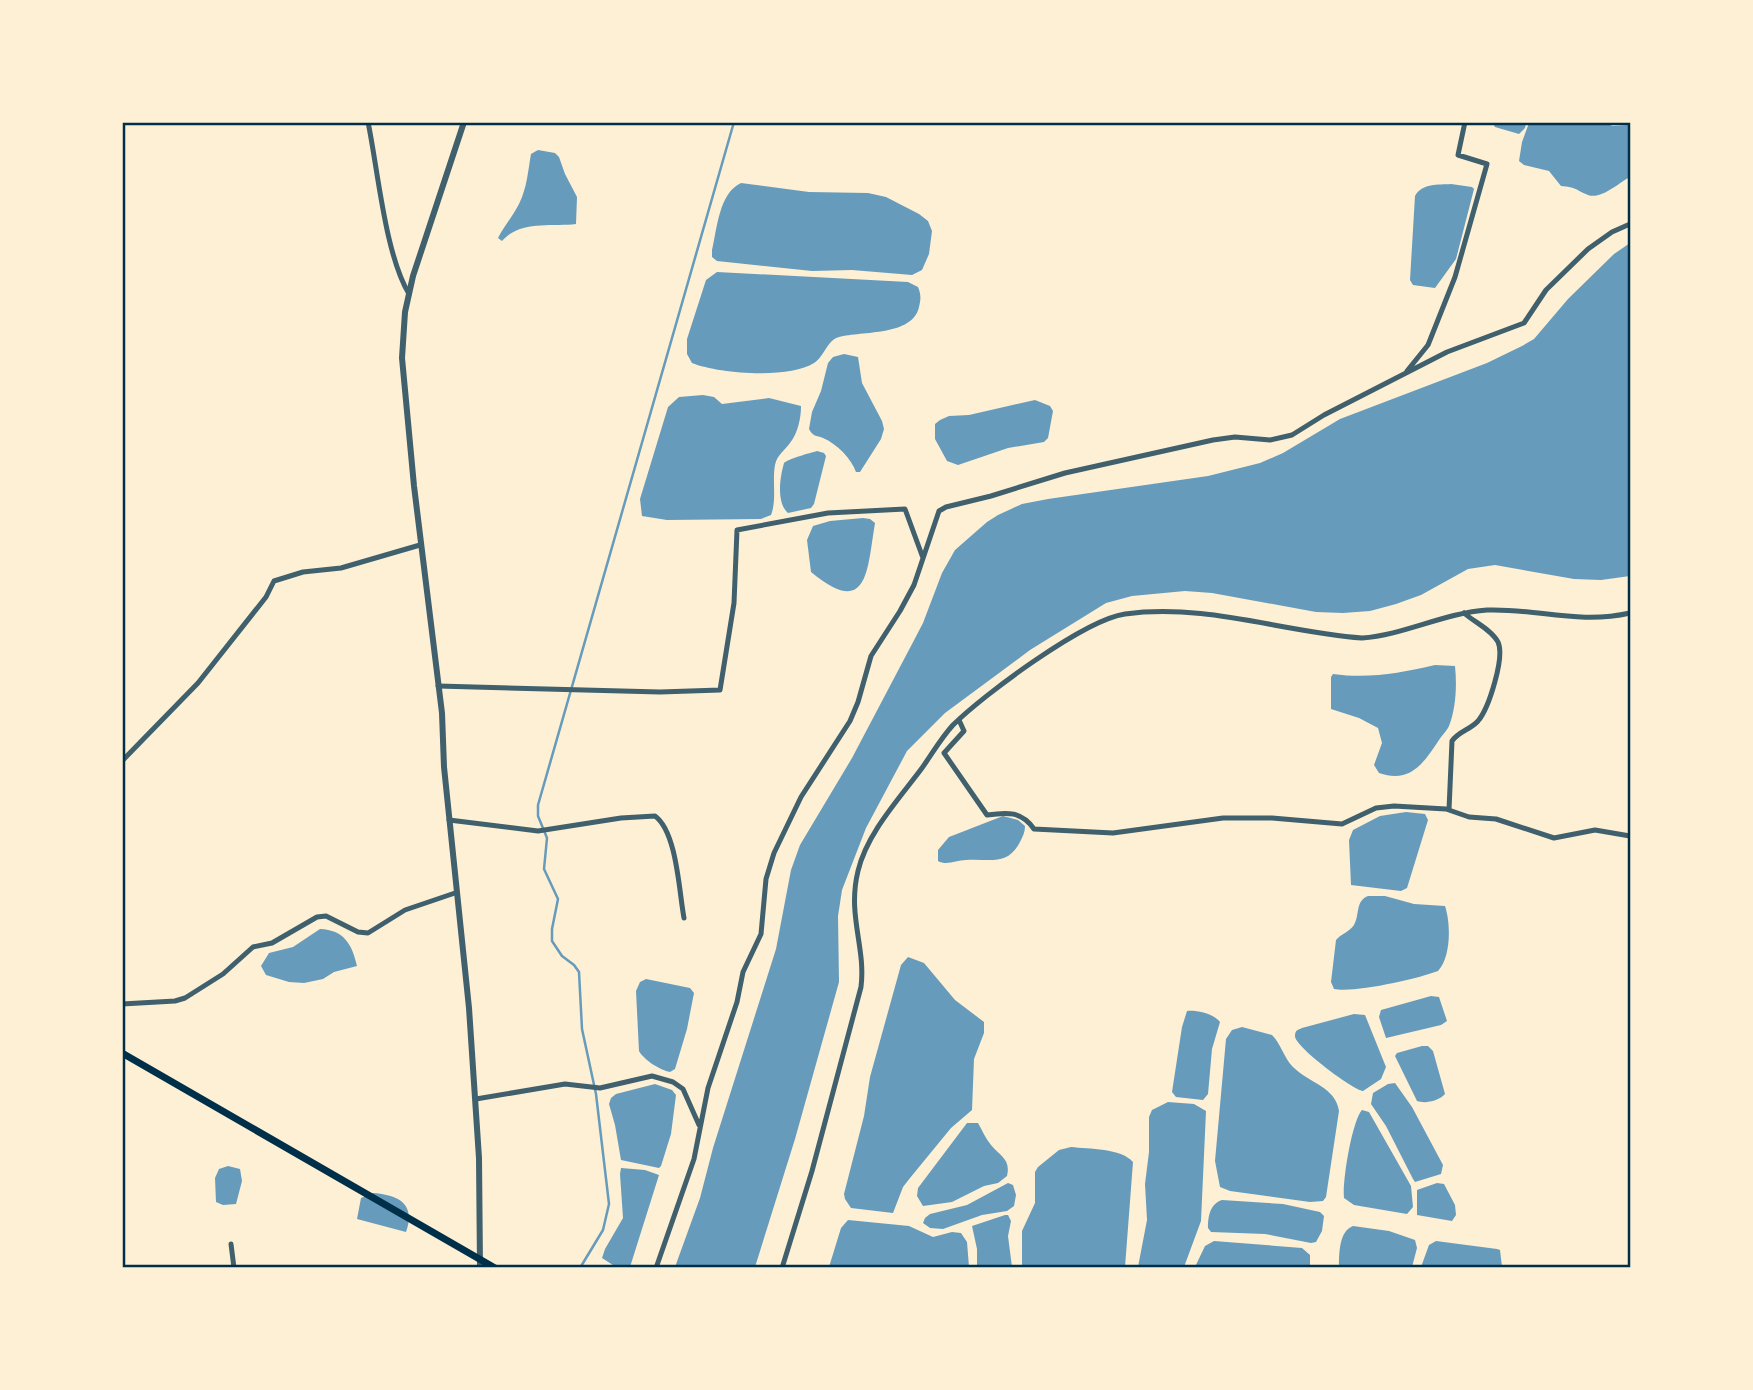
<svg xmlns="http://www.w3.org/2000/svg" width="1753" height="1390" viewBox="0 0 1753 1390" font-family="'Archivo Narrow',sans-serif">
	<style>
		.water { fill: #669bbc }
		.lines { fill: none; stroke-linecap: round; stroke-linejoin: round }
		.stream { stroke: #669bbc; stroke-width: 2.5 }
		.minor { stroke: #3f606c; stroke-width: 5 }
		.tertiary { stroke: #3f606c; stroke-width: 6 }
		.secondary { stroke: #003049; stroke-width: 7 }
		.neatline { fill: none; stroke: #003049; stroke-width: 2.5 }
	</style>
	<rect width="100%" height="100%" fill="#fdf0d5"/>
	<path class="water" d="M1600,122L1613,126L1630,125V177C1620,182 1601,200 1588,195C1576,190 1576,187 1561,186L1549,171L1524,165L1519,161L1522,142L1529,123Z
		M1493,123V122L1526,123L1525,128L1519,134L1495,127Z
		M538,150L555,153L559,157L565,174L577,197L576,224C552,227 520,220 502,241L498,238C504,226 513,216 519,204C527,188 528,171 531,154Z
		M741,183L809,192L868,193L886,197L919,214L928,221L932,231L929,254L922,270L912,275L852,270L812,271L717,261L712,257V250C717,229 719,193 741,183Z
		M1451,184L1472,187L1474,189L1456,259L1435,288L1413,285L1410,280L1415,196C1422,183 1438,185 1451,184Z
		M1630,243V576L1601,580L1574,579L1495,565L1468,569L1421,595L1396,604L1370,611L1343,613L1316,612L1212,593L1185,591L1132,596L1106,603L1030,650L945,713L907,751L866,828L842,890L838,916L839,982L795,1139L755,1267H675L700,1198L713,1148L776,949L791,870L800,845L852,758L911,646L923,623L942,573L955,550L987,522L998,515L1022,504L1048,499L1208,476L1260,463L1283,453L1340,419L1487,363L1522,346L1534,339L1568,299L1614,254Z
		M717,272L908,282L918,287C921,294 921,299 919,307C913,336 862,331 839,337C827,340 824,357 814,363C789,379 719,374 692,363L687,354V339L706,280Z
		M844,354L858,357L862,383L882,421L884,429L881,439L860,472H856C851,458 837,444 823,438C816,435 813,437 809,429L812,412L821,391L828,363L833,357Z
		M703,395L714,397L722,404L769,398L801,406C801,418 798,433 790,443C785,450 777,455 775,465C772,481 777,500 771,515L761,519L667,520L642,516L640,499L668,407L679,397Z
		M1035,400L1050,406L1053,411L1048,438L1044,442L1008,448L958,465L947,461L935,439V424L940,420L949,416L969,415Z
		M817,451L824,453L826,456L814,504L811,508L788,513C776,502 780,477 784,463C788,459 810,453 817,451Z
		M863,518L870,519L875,523C867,571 868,619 811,572L807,540L813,526L830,521Z
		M1435,665L1455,666C1457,685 1456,708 1449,726C1447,731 1442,735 1439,740C1424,763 1410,784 1379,773L1374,765L1382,743L1378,728L1359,718L1331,709V677L1333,674C1369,679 1400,673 1435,665Z
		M1406,812L1425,814L1428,820L1407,888L1401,891L1351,885L1349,840L1353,830L1380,816Z
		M1003,816L1018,820L1025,826C1025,832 1023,836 1020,842C1007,867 989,858 966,860C956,860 947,866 938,861V850L949,837Z
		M1368,896H1385L1414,904L1445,906C1451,924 1451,957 1438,971C1417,979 1355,993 1334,989L1331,982L1336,940C1341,934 1349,932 1354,925C1360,915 1355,901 1368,896Z
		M320,929C344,930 352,944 357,966L334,972L323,979L304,983L289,982L266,975L261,966L269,953L293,947Z
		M908,957L924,963L955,1000L984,1022V1033L974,1059L972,1110L951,1128L910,1178L903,1187L893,1213L851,1208L845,1199L844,1194L864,1116L870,1077L901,965Z
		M646,979L690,988L694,993L687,1029L675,1069L670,1072C660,1070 644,1060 639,1051L636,991L640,982Z
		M1431,996L1439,997L1447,1021L1441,1025L1386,1038L1379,1017L1381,1010Z
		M1187,1011C1197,1010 1214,1014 1220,1022L1212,1049L1208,1094L1203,1100L1176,1097L1172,1092L1182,1027Z
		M1354,1014L1365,1015L1386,1067L1381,1079L1363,1091C1353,1090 1294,1046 1295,1036C1295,1030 1298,1030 1302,1028Z
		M1242,1027L1272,1035C1281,1044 1284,1058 1293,1067C1309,1083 1336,1087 1339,1111L1326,1197L1323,1201L1310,1202L1230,1191L1220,1187L1215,1161L1226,1039L1232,1030Z
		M1422,1046H1428L1433,1051L1445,1094C1439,1101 1425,1104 1417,1101L1395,1056L1397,1053Z
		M1395,1083L1412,1107L1443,1165L1441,1174L1415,1182L1413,1179L1386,1126L1371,1104L1373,1093L1388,1084Z
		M655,1084L672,1090L676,1095L671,1134L661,1166L659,1168L621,1160L615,1125L609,1104L611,1098L616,1094Z
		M1168,1102L1194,1104L1206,1111L1201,1221L1184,1267H1138L1147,1220L1145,1184L1149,1152V1117L1152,1110Z
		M1362,1110L1369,1112L1411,1186L1413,1207L1407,1214L1354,1205L1344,1198C1342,1182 1352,1121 1362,1110Z
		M967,1123H978C982,1130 986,1139 991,1145C1000,1156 1011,1159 1007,1176L998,1183L984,1186L952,1202L923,1206L917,1196L918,1188Z
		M1071,1147C1089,1149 1121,1148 1133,1162L1125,1267H1022V1231L1035,1203V1172L1038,1167L1059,1150Z
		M228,1166L240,1169L242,1181L236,1204L223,1205L216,1202L215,1178L219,1169Z
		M621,1168L645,1170L659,1175L630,1267H616L602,1258L605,1249L623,1218L620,1174Z
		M1008,1183L1013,1185L1016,1195L1014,1206L1007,1211L982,1215L943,1229L930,1228L923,1223L925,1218L930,1214L967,1205Z
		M1437,1183L1444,1184L1455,1205L1456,1215L1452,1221L1417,1215V1190Z
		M373,1193C399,1195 416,1204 406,1232L357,1219L361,1198Z
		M1222,1200L1283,1204L1320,1212L1324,1216L1322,1231L1316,1242L1311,1243L1265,1234L1211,1232L1208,1228C1208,1216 1210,1204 1222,1200Z
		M1005,1215H1008L1011,1221L1008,1236L1012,1267H977V1249L972,1226Z
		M848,1220L909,1226L933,1237L952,1232L961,1233L967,1242L969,1267H829L841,1228Z
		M1353,1226L1389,1231L1415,1240L1417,1248L1412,1267H1339C1339,1254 1339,1231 1353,1226Z
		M1214,1241L1302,1248L1310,1255V1267H1195L1205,1246Z
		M1436,1241L1497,1249L1500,1250L1502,1267H1421L1429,1245Z"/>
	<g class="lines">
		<path class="stream" d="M580,1268L603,1230L609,1204L596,1094L582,1029L579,972L574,965L562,956L552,941V929L558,899L544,869L547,838L538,816V805L734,122"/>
		<path class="minor" d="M368,122C378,170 385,254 409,294
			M1407,371L1428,345L1455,277L1487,164L1458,155L1465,122
			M438,686L660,692L720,690L734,603L737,530L828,513L905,509L923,558
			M959,720L964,731L944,753L987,815C1007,812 1022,811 1034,829L1113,833L1223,818H1272L1342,824L1376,808L1394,806L1446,809L1469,817L1496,819L1554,838L1595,830L1630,836
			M122,761L198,683L266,597L274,581L303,572L341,568L420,545
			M1449,810L1452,741C1459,731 1470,730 1478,721C1489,708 1505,657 1498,642C1492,630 1474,622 1464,613
			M449,820L538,831L621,818L655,816C677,832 679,892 684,918
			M122,1004L175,1001L185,998L223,974L253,947L272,943L317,917L326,916L358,932L368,933L405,910L455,893
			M476,1099L565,1084L600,1088L652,1076L673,1082L683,1089L699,1125
			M231,1244L234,1268
			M656,1268L694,1159L708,1088L737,1002L743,972L761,934L766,879L774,853L801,797L850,721L858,702L871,656L900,611L914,585L939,511L946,507L991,496L1065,473L1213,440L1235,437L1270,440L1292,435L1324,415L1447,352L1524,323L1546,290L1588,249L1612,232L1630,224
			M782,1268L812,1171L861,987C866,947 847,916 858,871C867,833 899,799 922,768C932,754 941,738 953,725C983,695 1084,620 1125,614C1206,603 1282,632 1362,638C1404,635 1444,613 1487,610C1536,608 1578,625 1630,613"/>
		<path class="tertiary" d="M464,122L413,276L405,312L402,358L414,486L442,713L444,767L469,1008L479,1158L480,1268"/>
		<path class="secondary" d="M122,1053L495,1268"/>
	</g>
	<rect width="1753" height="1390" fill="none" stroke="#fdf0d5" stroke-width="248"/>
	<rect x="124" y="124" width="1505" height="1142" class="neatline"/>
</svg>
